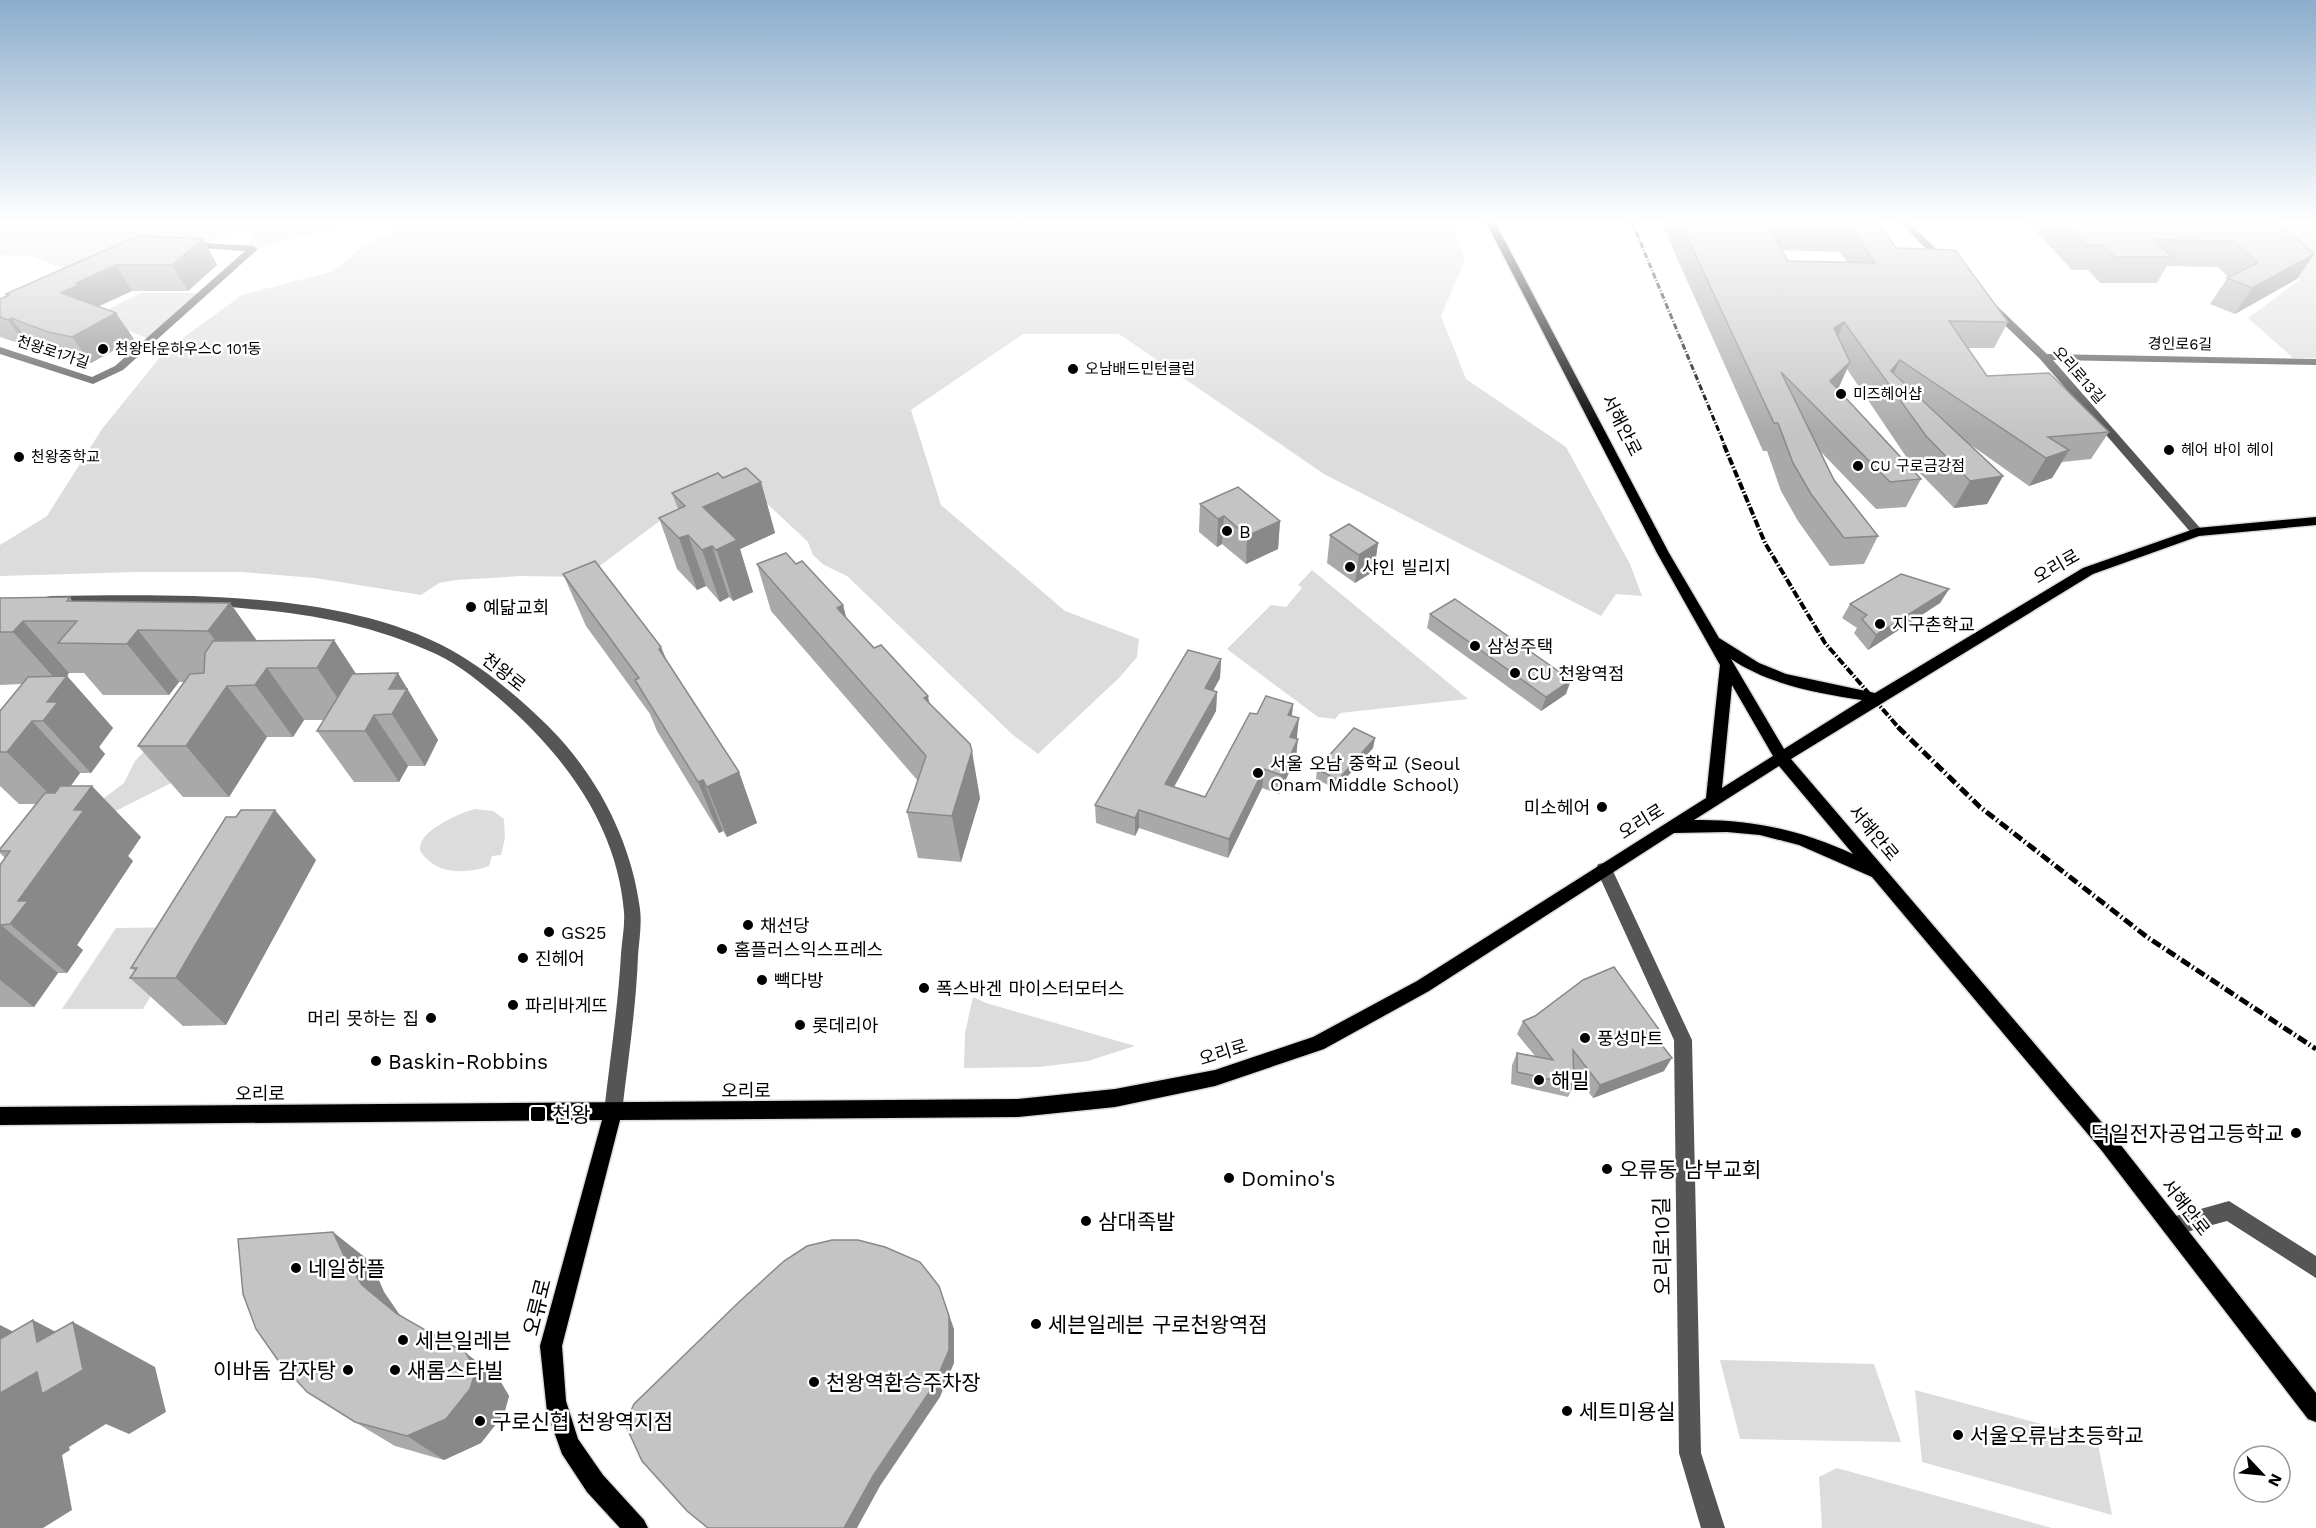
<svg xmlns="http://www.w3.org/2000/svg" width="2316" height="1528" viewBox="0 0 2316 1528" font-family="'Work Sans','Noto Sans KR',sans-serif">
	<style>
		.green { fill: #dcdcdc }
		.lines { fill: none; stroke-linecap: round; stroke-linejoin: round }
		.major-casing { stroke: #dbdbdb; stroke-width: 3 }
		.minor { fill: #555; fill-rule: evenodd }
		.major { fill: #000; fill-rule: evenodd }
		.rail-far2 { stroke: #000; stroke-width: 3; stroke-dasharray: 6 2 1 2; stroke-linecap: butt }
		.rail-far1 { stroke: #000; stroke-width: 4; stroke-dasharray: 8 2 1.5 2; stroke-linecap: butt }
		.rail { stroke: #000; stroke-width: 5; stroke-dasharray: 10 3 1.5 3; stroke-linecap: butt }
		.wall { fill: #a9a9a9; fill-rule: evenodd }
		.shaded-wall { fill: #898989 }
		.building { fill: #c4c4c4; stroke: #898989; stroke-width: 1.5; fill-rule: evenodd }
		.poi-dot { fill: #000; stroke: #fff; stroke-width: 2 }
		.labels { text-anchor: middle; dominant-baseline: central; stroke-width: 5; stroke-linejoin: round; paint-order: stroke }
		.far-street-label { font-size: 15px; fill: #000; stroke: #fff }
		.far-poi-label { font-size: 15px; fill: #000; stroke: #fff; text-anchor: start }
		.street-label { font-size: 18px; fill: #000; stroke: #fff }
		.poi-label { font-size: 18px; fill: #000; stroke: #fff; text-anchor: start }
		.near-poi-label { font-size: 21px; fill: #000; stroke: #fff; text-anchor: start }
		.near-street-label { font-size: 21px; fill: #000; stroke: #fff }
	</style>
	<rect width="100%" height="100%" fill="#fff"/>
	<path class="green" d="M0,222H353L253,249L242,248L253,238L246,232L231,233L202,246L87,276L30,256L0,255Z
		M410,222H1449L1465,259L1441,316L1466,379L1566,447L1630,564L1642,596L1616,594L1601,616L1324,474L1119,334H1023L911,410L941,505L1065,611L1139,639L1137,657L1119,678L1038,754L1013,735L847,576L824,565L813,555L808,542L760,497L689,499L585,577L520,576L456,580L439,583L421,595L315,578L242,572H136L0,576V545L47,516L102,429L165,351L242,295L334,271L361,248Z
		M2259,222H2316V358H2293L2248,318L2299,280Z
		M141,293H200L147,338L93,317Z
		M1312,570L1468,699L1340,713L1335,719L1318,717L1227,649L1271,605L1286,607L1302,588L1298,585Z
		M150,745L181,778L106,816H80L124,783L135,761Z
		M475,809L493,811L504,819L505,838L501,855L492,856L489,866C469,873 443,875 427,859C424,856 420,853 420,848C420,830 460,813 475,809Z
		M193,927L143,1009H62L116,928Z
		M973,997L986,1003L1135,1046L1088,1061L1039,1067L964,1068L965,1033Z
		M1720,1360L1874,1364L1901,1442L1740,1439Z
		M1915,1390L2097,1439L2112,1515L1922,1462Z
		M1837,1468L2052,1528H1822L1819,1477Z"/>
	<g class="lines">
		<g class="major-casing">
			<path id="major" d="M1486,222H1495L1669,553L1719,638L1759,663L1786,674L1875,693L2083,568L2197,528L2316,517V525L2199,536L2093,574L1791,759L2116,1139L2316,1393V1422L2308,1419L2102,1151L1872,877L1799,845L1760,835L1727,832L1674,833L1429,991L1324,1049L1215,1086L1115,1107L1018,1117L620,1120L562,1346L566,1401L578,1439L603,1475L644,1520L648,1528H620L587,1492L562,1454L547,1412L540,1346L602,1120L0,1125V1107L1018,1099L1115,1089L1215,1070L1313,1037L1417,981L1706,798L1720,665L1657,553ZM1731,659C1770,685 1817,693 1862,700L1784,749ZM1732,685L1773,756L1722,788ZM1779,766L1853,854C1801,830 1751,819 1694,820Z"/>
		</g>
		<path class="minor" d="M1899,222H1908L1950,262V266H1944Z
			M189,242L253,246L258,249L123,370L93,384L0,354V347L92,377L115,366L245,251L186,247L184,245Z
			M1989,306H1997L2047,354L2316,359V365L2053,360L2201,529L2203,532L2201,535H2193L2040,359L1989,310Z
			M51,596C175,595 340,589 451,650C487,670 519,698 548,726C597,775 631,840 640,909C642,925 639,941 638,956C636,1009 628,1060 622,1112L620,1118L613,1121L606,1118L604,1112C610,1059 618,1007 621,954C622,940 625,926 624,912C617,825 564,755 501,700C481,683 460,665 436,654C378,627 315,614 251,609C205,604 158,604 111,604C91,604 66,608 46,603L44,600L46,597Z
			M1604,863L1610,864L1612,869L1692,1040L1701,1453L1725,1528H1701L1679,1453L1674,1040L1596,869L1598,864Z
			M2229,1201L2316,1256V1278L2227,1221L2172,1236L2165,1233L2162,1226L2165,1219Z"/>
		<use href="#major" class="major"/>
		<path class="rail-far2" d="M1632,222L1725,446"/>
		<path class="rail-far1" d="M1724,445L1765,543L1825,643L1899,728"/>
		<path class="rail" d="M1898,727L1980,807L2147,937L2316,1049"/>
	</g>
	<path class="wall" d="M1661,222H1877L1896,248L2008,322L1994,348H1968L1987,376L2109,432L2091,459L2062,462L2052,478L2029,486L1968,443L2003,476L1987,504L1954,508L1911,464L1847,369L1838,389L1921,479L1906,507L1876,509L1820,451L1834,480L1878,536L1864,564L1830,566L1798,521L1781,491L1767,451H1763ZM1782,250L1840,252L1847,262L1788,261Z
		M2027,222H2278L2314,254L2297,279L2235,314L2210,304L2228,277L2218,267L2167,266L2157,283H2100L2088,270H2072Z
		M203,239L217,265L188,291H132L98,306L134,339L91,363L66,359L30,344L27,346L0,337V299L7,296L6,294Z
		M723,478L761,482L775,533L740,549L753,592L733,601L729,597L720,602L706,586L697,590L677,569L659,518L678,509L672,493Z
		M1200,504L1280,521L1278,549L1246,564L1222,544L1217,547L1199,532Z
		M1330,535L1378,543L1374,571L1355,583L1327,563Z
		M757,564H796L843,605L846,618L862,635L930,703L980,798L961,862L918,858L907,812L918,781L771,611Z
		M563,574L661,647L667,661L739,772L757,823L727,837L723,831L719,833L657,731L650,714L586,626Z
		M1949,589L1940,603L1868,650L1854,633L1857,628L1842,618L1850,604Z
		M70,597L72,601L230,603L257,641L356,674L429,725L438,740L425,766H408L399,782H354L317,731L324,720H304L293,737H267L229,797H183L138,746L184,682H179L169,695H103L84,673H69L66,676H67L113,728L99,747L105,754L91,773H80L71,786L141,837L128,856L133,861L77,945L83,950L67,973H58L34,1007H0V865L5,858L0,853V849L36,804H19L0,786V711L22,684L0,685V598Z
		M1430,614L1566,694L1541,711L1427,628Z
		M1221,659L1220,678L1213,691L1217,692L1216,711L1174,787L1205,797L1257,714L1293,704L1292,716L1297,737L1296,758L1279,794L1262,788L1228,858L1139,828L1135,836L1096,823L1095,805Z
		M1375,738L1373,748L1336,789L1316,779L1317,769Z
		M316,860L226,1025L183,1026L130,978L135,971L131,968Z
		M1523,1021L1656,1038L1664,1071L1593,1098L1573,1071L1574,1085L1568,1097L1511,1084L1512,1065L1517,1053L1535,1056L1517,1034Z
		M371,1262L384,1292L399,1314L499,1379L509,1396L504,1414L481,1443L444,1460L395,1446L355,1422Z"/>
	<path class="shaded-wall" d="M203,239L217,265L188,291L172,265Z
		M2314,254L2297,279L2235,314L2252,288Z
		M116,265L132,291L95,308L61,293L76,283Z
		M116,313L134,339L91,363L72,337Z
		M11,318L30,344L27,346L8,320Z
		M1844,322L1833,349L1834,328Z
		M1900,360L1889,384L1891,371Z
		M1850,362L1838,389L1830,381Z
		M2069,450L2052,478L2029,486L2046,458Z
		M2003,476L1987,504L1954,508L1970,481Z
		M761,482L775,533L740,549L753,592L733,601L703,507Z
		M1224,516L1222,544L1217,547L1218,519Z
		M1280,521L1278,549L1246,564L1247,536Z
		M688,535L706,586L697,590L679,538Z
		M1378,543L1374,571L1355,583L1359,555Z
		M712,546L729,597L720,602L702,550Z
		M1949,589L1940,603L1868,650L1876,635Z
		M230,603L267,655L247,683L208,631Z
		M843,605L855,652L837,608Z
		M23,621L69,673L60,684L13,632Z
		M138,630L179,682L169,695L127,644Z
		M334,640L368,692L352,719L317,668Z
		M661,647L682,699L659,649Z
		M1221,659L1220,678L1204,707L1205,688Z
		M267,668L304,720L293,737L255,685Z
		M398,673L438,740L425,766L392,714L389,689Z
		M67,676L113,728L99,747L105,754L91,773L43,721L47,702Z
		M1571,680L1566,694L1541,711L1546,697Z
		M227,686L267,737L229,797L186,746Z
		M1217,692L1216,711L1165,803V784Z
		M928,696L937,743L924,698Z
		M1293,704L1291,723L1288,715Z
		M374,715L408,766L399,782L365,731Z
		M1299,718L1297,737L1288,756L1290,737Z
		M32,721L80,773L58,803L7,752Z
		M1375,738L1373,748L1336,789L1338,780Z
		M1298,739L1296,758L1279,794L1281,775Z
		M972,751L980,798L961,862L952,816Z
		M1264,769L1262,788L1228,858L1229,839Z
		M739,772L757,823L727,837L707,787Z
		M703,780L723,831L719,833L698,782Z
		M92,786L141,837L128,856L133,861L77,945L83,950L67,973L10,924L18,901L74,810Z
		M275,810L316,860L226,1025L176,978Z
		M1139,810V828L1135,836V818Z
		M0,925H1L58,973L34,1007L0,980Z
		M1660,1031L1653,1043V1034Z
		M1672,1058L1664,1071L1593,1098L1600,1085Z
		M333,1232L371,1262L384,1292L399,1314L432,1342L397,1314L362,1285L347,1262Z
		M939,1286L954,1329V1363L940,1397L880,1486L857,1528H844Z
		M33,1320L77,1343L73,1322L155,1367L166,1412L129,1434L106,1424L69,1447L70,1450L62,1455L72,1510L43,1528H0V1325L81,1366L37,1342Z
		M466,1353L499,1379L509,1396L504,1414L481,1443L444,1460L407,1436Z"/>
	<path class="building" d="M1680,222H1877L1896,248L1955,250L2008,322L1949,321L1987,376L2049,373L2109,432L2048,437L2069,450L2046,458L1900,360L1891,371L2003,476L1970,481L1926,436L1844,322L1834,328L1850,362L1830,381L1921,479L1890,482L1781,372L1834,480L1878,536L1844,538L1811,494L1793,463L1778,423H1774ZM1768,225L1851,227L1875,263L1788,261Z
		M2064,222H2278L2314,254L2252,288L2227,278L2257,263L2235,242L2154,239L2172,257H2115L2102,245H2087Z
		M143,236L203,239L172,265H116L76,283L80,284L61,293L116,313L72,337L48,332L11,318L8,320L0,317V299L9,295L6,294L133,238Z
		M746,468L761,482L703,507L737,540L716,550L712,546L702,550L688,535L679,538L659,518L685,506L672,493L718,473L723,478Z
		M1238,487L1280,521L1247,536L1224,516L1218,519L1200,504Z
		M1349,524L1378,543L1359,555L1330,535Z
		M786,553L796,564L802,561L843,605L837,608L862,635L874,648L881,645L928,696L924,698L970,744L972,751L952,816L907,812L926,756L757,564Z
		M595,561L661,647L659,649L739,772L707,787L703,780L698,782L635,680L639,678L563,574Z
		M1901,574L1949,589L1876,635L1862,619L1867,615L1850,604Z
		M70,597L67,601L230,603L208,631L138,630L127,644L58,643L77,621H23L13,632H0V598Z
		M1455,599L1571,680L1546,697L1430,614Z
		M334,640L317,668H267L255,685L227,686L186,746H138L190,674L204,673L205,653L213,641Z
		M1188,650L1221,659L1205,688L1217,692L1165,784L1205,797L1250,713L1257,714L1266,696L1293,704L1288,715L1299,718L1290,737L1298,739L1281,775L1264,769L1229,839L1139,810L1135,818L1095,805Z
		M398,673L389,689H407L392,714L374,715L365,731H317L352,674Z
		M67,676L47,702H58L43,721H32L7,752H0V711L28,677Z
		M1354,728L1375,738L1338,780L1317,769Z
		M60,786H92L74,810H84L18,901H28L10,924L1,925H0V865L10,851H0V849L45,793H55Z
		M241,810H275L176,978H130L137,968H131L226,817H236Z
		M1614,967L1660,1031L1653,1034L1672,1058L1600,1085L1573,1050L1574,1085L1517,1072V1053L1553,1060L1523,1021L1535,1016L1583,980Z
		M333,1232L347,1262L362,1285L397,1314L466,1353L476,1370L470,1389L446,1419L407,1436L355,1422L307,1392L277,1359L256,1329L243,1294L238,1239Z
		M832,1240H858L885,1247L920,1262L939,1286L949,1316V1350L934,1385L873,1476L844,1528H708L687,1511L642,1461L625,1424L634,1404L740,1301L784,1261L807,1246Z
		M33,1320L37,1342L73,1322L83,1370L42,1394L37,1372L0,1393V1339Z"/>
	<linearGradient id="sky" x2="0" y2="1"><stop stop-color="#8cadcc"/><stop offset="0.51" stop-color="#fff"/><stop offset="1" stop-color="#fff" stop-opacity="0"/></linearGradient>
	<rect width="2316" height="435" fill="url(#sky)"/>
	<g class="poi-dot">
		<circle cx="103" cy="349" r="6"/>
		<circle cx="1073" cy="369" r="6"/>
		<circle cx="1841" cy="394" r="6"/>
		<circle cx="2169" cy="450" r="6"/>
		<circle cx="19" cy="457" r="6"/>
		<circle cx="1858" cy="466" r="6"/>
		<circle cx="1227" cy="531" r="6"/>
		<circle cx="1350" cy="567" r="6"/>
		<circle cx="471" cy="607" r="6"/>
		<circle cx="1880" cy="624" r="6"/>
		<circle cx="1475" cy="646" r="6"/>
		<circle cx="1515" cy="673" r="6"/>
		<circle cx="1258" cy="773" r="6"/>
		<circle cx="1602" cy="807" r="6"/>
		<circle cx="748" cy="925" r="6"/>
		<circle cx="549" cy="932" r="6"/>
		<circle cx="722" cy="949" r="6"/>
		<circle cx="523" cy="958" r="6"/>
		<circle cx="762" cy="980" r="6"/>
		<circle cx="924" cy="988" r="6"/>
		<circle cx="513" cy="1005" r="6"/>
		<circle cx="431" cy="1018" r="6"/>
		<circle cx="800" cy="1025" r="6"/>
		<circle cx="1585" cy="1038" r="6"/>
		<circle cx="376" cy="1061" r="6"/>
		<circle cx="1539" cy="1080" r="6"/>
		<rect x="530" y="1106" width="16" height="16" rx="3"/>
		<circle cx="2296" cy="1133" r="6"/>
		<circle cx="1607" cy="1169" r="6"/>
		<circle cx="1229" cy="1178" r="6"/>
		<circle cx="1086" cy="1221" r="6"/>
		<circle cx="296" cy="1268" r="6"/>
		<circle cx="1036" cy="1324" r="6"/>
		<circle cx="403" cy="1340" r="6"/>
		<circle cx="348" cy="1370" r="6"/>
		<circle cx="395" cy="1370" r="6"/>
		<circle cx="814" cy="1382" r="6"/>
		<circle cx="1567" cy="1411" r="6"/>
		<circle cx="480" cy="1421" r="6"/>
		<circle cx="1958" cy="1435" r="6"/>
	</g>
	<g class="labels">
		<g class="far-street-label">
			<text transform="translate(2180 344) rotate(1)">경인로6길</text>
			<text transform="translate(53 352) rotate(18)">천왕로1가길</text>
			<text transform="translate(2079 375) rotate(49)">오리로13길</text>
		</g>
		<g class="far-poi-label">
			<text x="115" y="349">천왕타운하우스C 101동</text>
			<text x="1085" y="369">오남배드민턴클럽</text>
			<text x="1853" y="394">미즈헤어샵</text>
			<text x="2181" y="450">헤어 바이 헤이</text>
			<text x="31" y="457">천왕중학교</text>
			<text x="1870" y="466">CU 구로금강점</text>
		</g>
		<g class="street-label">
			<text transform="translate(1622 425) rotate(63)">서해안로</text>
			<text transform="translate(2056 566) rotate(-30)">오리로</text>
			<text transform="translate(504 672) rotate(38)">천왕로</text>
			<text transform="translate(1641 821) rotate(-32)">오리로</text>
			<text transform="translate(1874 833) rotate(50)">서해안로</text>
			<text transform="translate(1223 1052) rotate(-17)">오리로</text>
			<text x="746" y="1090">오리로</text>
			<text x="260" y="1093">오리로</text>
			<text transform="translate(2186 1207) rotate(52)">서해안로</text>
		</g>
		<g class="poi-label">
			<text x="1239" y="531">B</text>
			<text x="1362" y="567">샤인 빌리지</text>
			<text x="483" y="607">예닮교회</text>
			<text x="1892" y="624">지구촌학교</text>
			<text x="1487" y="646">삼성주택</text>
			<text x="1527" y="673">CU 천왕역점</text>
			<text x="1270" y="763">서울 오남 중학교 (Seoul<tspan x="1270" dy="21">Onam Middle School)</tspan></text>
			<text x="1590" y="807" text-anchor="end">미소헤어</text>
			<text x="760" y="925">채선당</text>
			<text x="561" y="932">GS25</text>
			<text x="734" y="949">홈플러스익스프레스</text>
			<text x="535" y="958">진헤어</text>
			<text x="774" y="980">빽다방</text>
			<text x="936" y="988">폭스바겐 마이스터모터스</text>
			<text x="525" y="1005">파리바게뜨</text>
			<text x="419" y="1018" text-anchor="end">머리 못하는 집</text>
			<text x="812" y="1025">롯데리아</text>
			<text x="1597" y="1038">풍성마트</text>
		</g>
		<g class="near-poi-label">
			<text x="388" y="1061">Baskin-Robbins</text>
			<text x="1551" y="1080">해밀</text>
			<text x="552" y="1114">천왕</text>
			<text x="2284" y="1133" text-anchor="end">덕일전자공업고등학교</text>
			<text x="1619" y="1169">오류동 남부교회</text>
			<text x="1241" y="1178">Domino's</text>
			<text x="1098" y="1221">삼대족발</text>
			<text x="308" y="1268">네일하플</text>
			<text x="1048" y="1324">세븐일레븐 구로천왕역점</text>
			<text x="415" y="1340">세븐일레븐</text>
			<text x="336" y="1370" text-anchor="end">이바돔 감자탕</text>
			<text x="407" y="1370">새롬스타빌</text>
			<text x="826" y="1382">천왕역환승주차장</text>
			<text x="1579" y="1411">세트미용실</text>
			<text x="492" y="1421">구로신협 천왕역지점</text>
			<text x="1970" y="1435">서울오류남초등학교</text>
		</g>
		<g class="near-street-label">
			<text transform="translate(1662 1246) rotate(-91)">오리로10길</text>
			<text transform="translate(537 1307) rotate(-76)">오류로</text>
		</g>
	</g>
	<g transform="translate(2262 1474) rotate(116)"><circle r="28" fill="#ffffff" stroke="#999999" stroke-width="1.5"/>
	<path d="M0-4.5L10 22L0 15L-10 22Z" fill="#000000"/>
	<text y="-9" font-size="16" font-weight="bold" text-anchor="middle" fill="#000000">N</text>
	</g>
</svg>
